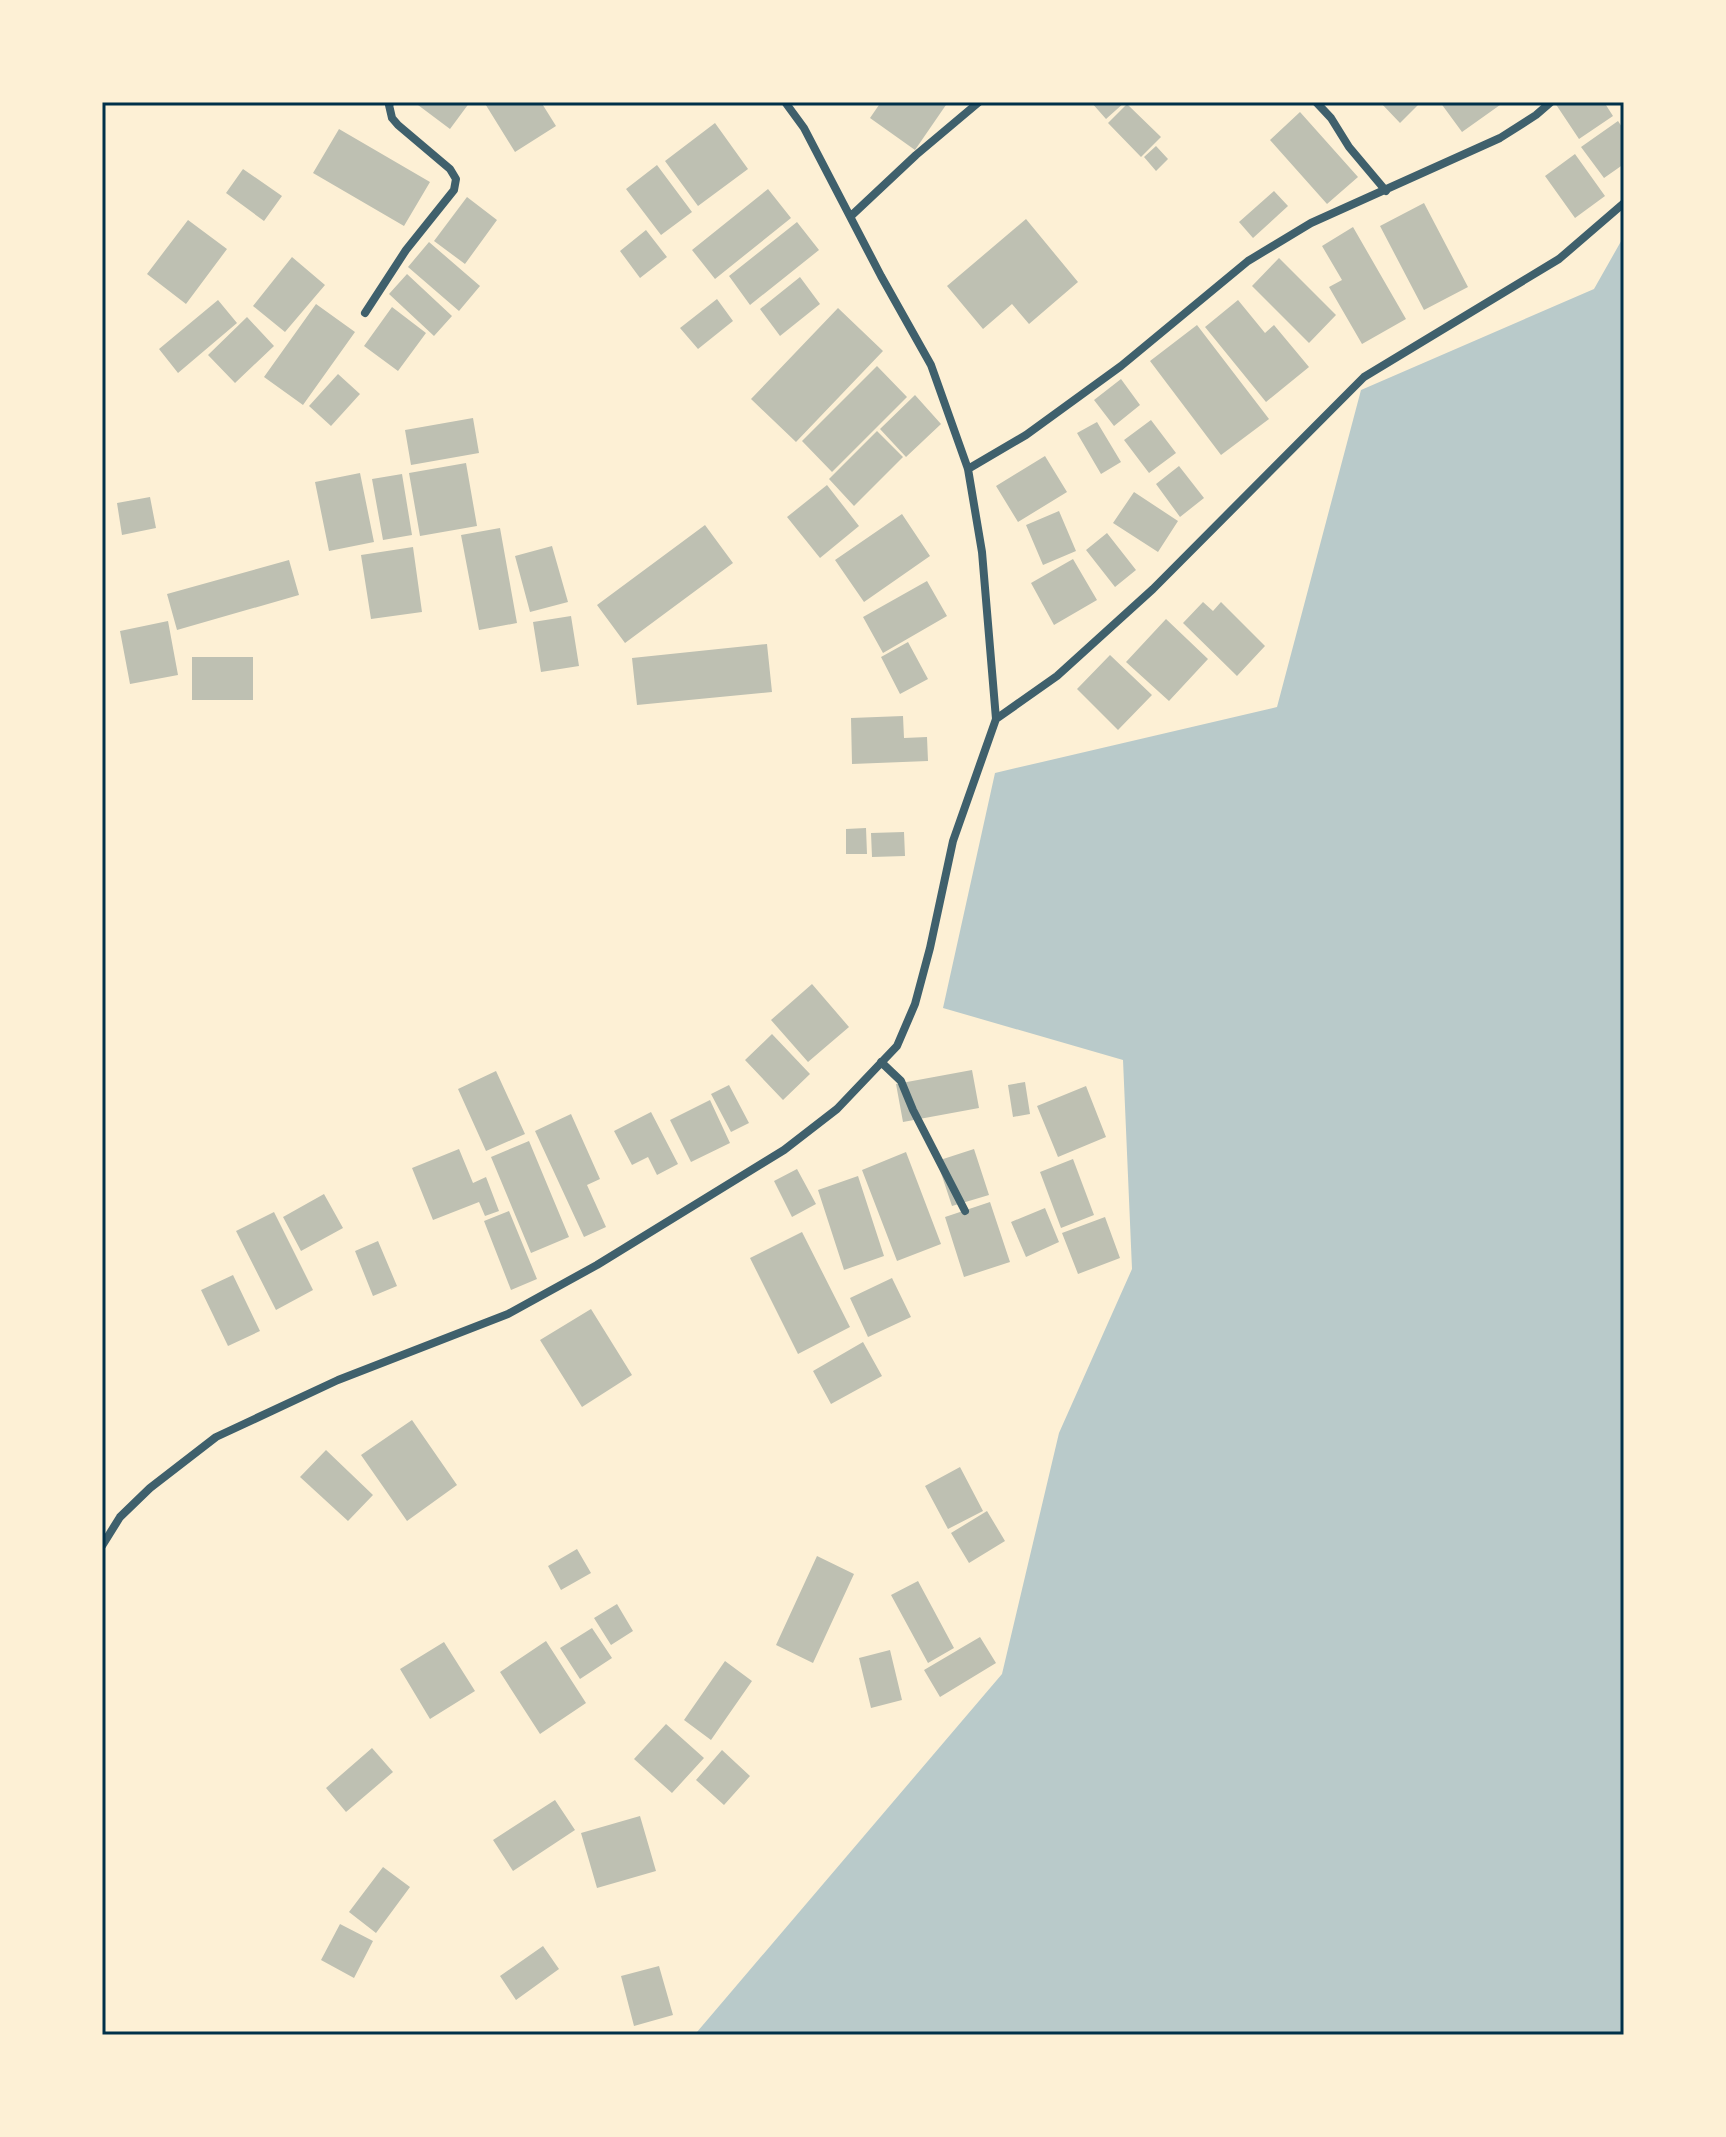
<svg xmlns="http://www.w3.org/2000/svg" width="1726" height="2137" viewBox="0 0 1726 2137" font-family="'Golos Text',sans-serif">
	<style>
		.green { fill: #b9caca }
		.building { fill: #bec0b2 }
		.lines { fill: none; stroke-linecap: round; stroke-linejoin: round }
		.minor { stroke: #3f606c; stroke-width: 8 }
		.neatline { fill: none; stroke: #003049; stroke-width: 3 }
	</style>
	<rect width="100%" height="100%" fill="#fdf0d5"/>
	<path class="green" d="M1624,236V2035H690L697,2032L1002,1674L1059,1433L1132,1269L1123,1060L943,1008L995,773L1277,707L1361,390L1594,289Z"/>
	<path class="building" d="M414,102H470L450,129Z
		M484,102H541L556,126L515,152Z
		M881,102H948L915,150L870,118Z
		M1091,102H1125L1106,119Z
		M1380,102H1421L1400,123Z
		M1440,102H1498L1500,105L1462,132Z
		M1557,102H1604L1613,116L1579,139L1555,103Z
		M1127,104L1161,137L1141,157L1108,123Z
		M1300,112L1358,177L1327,204L1270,140Z
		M1618,121L1624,130V164L1604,178L1581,147Z
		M715,123L748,169L698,206L665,161Z
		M339,129L430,182L404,226L313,173Z
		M1156,146L1168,159L1156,171L1144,157Z
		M1575,154L1605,196L1575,218L1545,176Z
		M657,165L692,212L661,235L626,189Z
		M243,169L282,196L264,221L226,193Z
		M768,189L791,218L715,279L692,250Z
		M1274,191L1288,206L1253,238L1239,222Z
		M467,197L497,220L465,264L434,241Z
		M1424,203L1468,287L1424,310L1380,226Z
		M1026,219L1078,282L1029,324L1012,304L983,329L947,286Z
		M188,220L227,249L186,304L147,274Z
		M797,222L819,250L750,305L729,276Z
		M1353,227L1406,319L1362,344L1329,287L1342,280L1322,246Z
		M646,230L667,257L640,278L620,251Z
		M429,242L480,286L459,311L408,267Z
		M292,257L325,285L285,332L253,306Z
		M1279,258L1336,315L1309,343L1252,286Z
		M407,274L452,316L434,336L389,294Z
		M800,277L820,304L780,336L760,309Z
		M717,299L733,321L698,349L680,328Z
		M218,300L237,323L178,373L159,349Z
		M1238,300L1265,333L1274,325L1309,367L1266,402L1205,327Z
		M316,304L355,332L303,405L264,377Z
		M392,307L426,333L398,371L364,346Z
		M838,308L883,351L796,442L751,399Z
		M247,317L274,346L235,383L208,355Z
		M1197,325L1269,419L1221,455L1150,361Z
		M877,366L907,397L832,472L802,441Z
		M338,374L360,394L331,426L309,406Z
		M1121,379L1140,405L1114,426L1094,400Z
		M915,395L941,424L906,457L880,429Z
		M473,418L479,453L411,465L405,430Z
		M1151,420L1176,453L1149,473L1124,440Z
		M1097,422L1121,462L1101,474L1077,433Z
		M877,431L903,457L854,506L829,479Z
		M1045,456L1067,492L1018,522L996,486Z
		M466,463L477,526L420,536L409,473Z
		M1179,466L1204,498L1180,517L1156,484Z
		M360,473L374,542L329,551L315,482Z
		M402,474L412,535L383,540L372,479Z
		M827,485L859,526L820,558L787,517Z
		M1134,492L1178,521L1158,552L1113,523Z
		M150,497L156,528L122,535L117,503Z
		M1059,511L1076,551L1043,565L1026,525Z
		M902,514L930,556L864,602L835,560Z
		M705,525L733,563L625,643L597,605Z
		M500,528L517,623L479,630L461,535Z
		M1107,533L1136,570L1115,587L1086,550Z
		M552,546L568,602L530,612L515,556Z
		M413,547L422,612L371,619L361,555Z
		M1073,559L1097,600L1054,625L1031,583Z
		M289,560L299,595L177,630L167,594Z
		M927,581L947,616L883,653L863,617Z
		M1203,602L1213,611L1221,602L1265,646L1237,676L1183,623Z
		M571,616L579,666L541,672L533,622Z
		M1166,619L1208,659L1169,701L1126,662Z
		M168,621L178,675L130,684L120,631Z
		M908,642L928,679L900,694L881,657Z
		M767,644L772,692L637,705L632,658Z
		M1110,655L1152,695L1118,730L1077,689Z
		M192,657H253V700H192Z
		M903,716L904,738L927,737L928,761L852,764L851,718Z
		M866,828L867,854H846V829Z
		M904,832L905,856L872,857L871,833Z
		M812,984L849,1027L808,1062L771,1020Z
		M772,1034L810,1074L783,1100L745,1060Z
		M972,1070L979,1108L903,1122L896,1084Z
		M496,1071L525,1134L486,1151L458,1089Z
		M1025,1082L1030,1114L1013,1117L1008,1085Z
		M729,1085L749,1123L731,1132L711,1094Z
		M1086,1086L1106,1137L1058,1157L1037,1106Z
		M710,1100L730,1143L691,1162L670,1120Z
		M651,1112L678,1164L657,1175L648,1157L632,1165L614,1131Z
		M571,1114L600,1179L587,1185L606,1227L584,1237L535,1131Z
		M529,1141L569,1237L531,1253L491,1157Z
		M459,1149L473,1183L486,1177L499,1211L485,1216L479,1202L433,1220L412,1168Z
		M974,1149L989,1195L952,1206L937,1161Z
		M906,1152L941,1244L897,1261L862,1170Z
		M1073,1159L1094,1215L1061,1228L1040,1172Z
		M797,1169L816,1204L792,1217L774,1181Z
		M858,1176L884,1256L844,1270L818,1190Z
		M324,1194L343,1228L301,1251L283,1217Z
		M990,1202L1010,1262L964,1277L945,1217Z
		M1045,1208L1059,1242L1026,1257L1011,1222Z
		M509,1211L537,1279L511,1290L484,1221Z
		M274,1212L313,1290L276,1310L236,1231Z
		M1105,1217L1120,1258L1078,1274L1062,1233Z
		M802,1232L850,1327L798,1354L750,1258Z
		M378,1241L397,1286L373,1296L355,1251Z
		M233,1275L260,1331L228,1346L201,1290Z
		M892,1278L911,1317L868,1337L850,1298Z
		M591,1309L632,1375L582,1407L540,1340Z
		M863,1342L882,1376L831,1404L813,1371Z
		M412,1420L457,1485L407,1521L361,1455Z
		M326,1450L373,1495L348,1521L300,1477Z
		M960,1467L983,1511L948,1529L925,1486Z
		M987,1511L1005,1541L969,1563L951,1533Z
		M577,1549L591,1573L561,1590L548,1566Z
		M817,1556L854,1574L813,1663L776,1645Z
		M918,1581L954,1648L928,1663L891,1595Z
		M617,1604L633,1631L611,1645L594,1618Z
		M592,1628L612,1658L580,1679L560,1648Z
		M980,1637L996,1663L940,1697L924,1670Z
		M546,1641L586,1703L540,1734L500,1672Z
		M444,1642L475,1691L430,1719L400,1669Z
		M890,1650L902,1700L871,1708L859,1658Z
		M725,1661L752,1681L711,1740L684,1720Z
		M666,1724L704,1758L672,1793L634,1759Z
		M372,1748L393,1772L346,1812L326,1788Z
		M722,1750L750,1776L724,1805L696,1780Z
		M555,1800L575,1830L513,1871L493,1840Z
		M640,1816L656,1871L597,1888L581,1833Z
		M383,1867L410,1887L376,1933L349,1912Z
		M340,1924L373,1941L354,1978L321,1960Z
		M543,1946L559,1969L516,2000L500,1976Z
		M659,1966L673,2015L634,2026L621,1976Z"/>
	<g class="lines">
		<path class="minor" d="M1316,102L1331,118L1349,147L1386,191
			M851,216L916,155L979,102
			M365,313L406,250L454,190L456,179L450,169L398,125L392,118L389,105L391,102
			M968,469L1026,435L1121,366L1248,261L1311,223L1500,138L1536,115L1551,102
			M996,719L1057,676L1153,589L1364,377L1559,259L1624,203
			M881,1062L901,1081L913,1110L965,1211
			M102,1546L120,1517L150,1488L216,1437L338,1380L508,1314L597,1265L784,1150L837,1109L897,1046L915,1004L930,948L953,841L996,719L982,552L968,469L931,365L881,276L804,128L785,102"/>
	</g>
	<rect width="1726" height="2137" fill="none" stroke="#fdf0d5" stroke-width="208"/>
	<rect x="104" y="104" width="1518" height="1929" class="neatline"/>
</svg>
